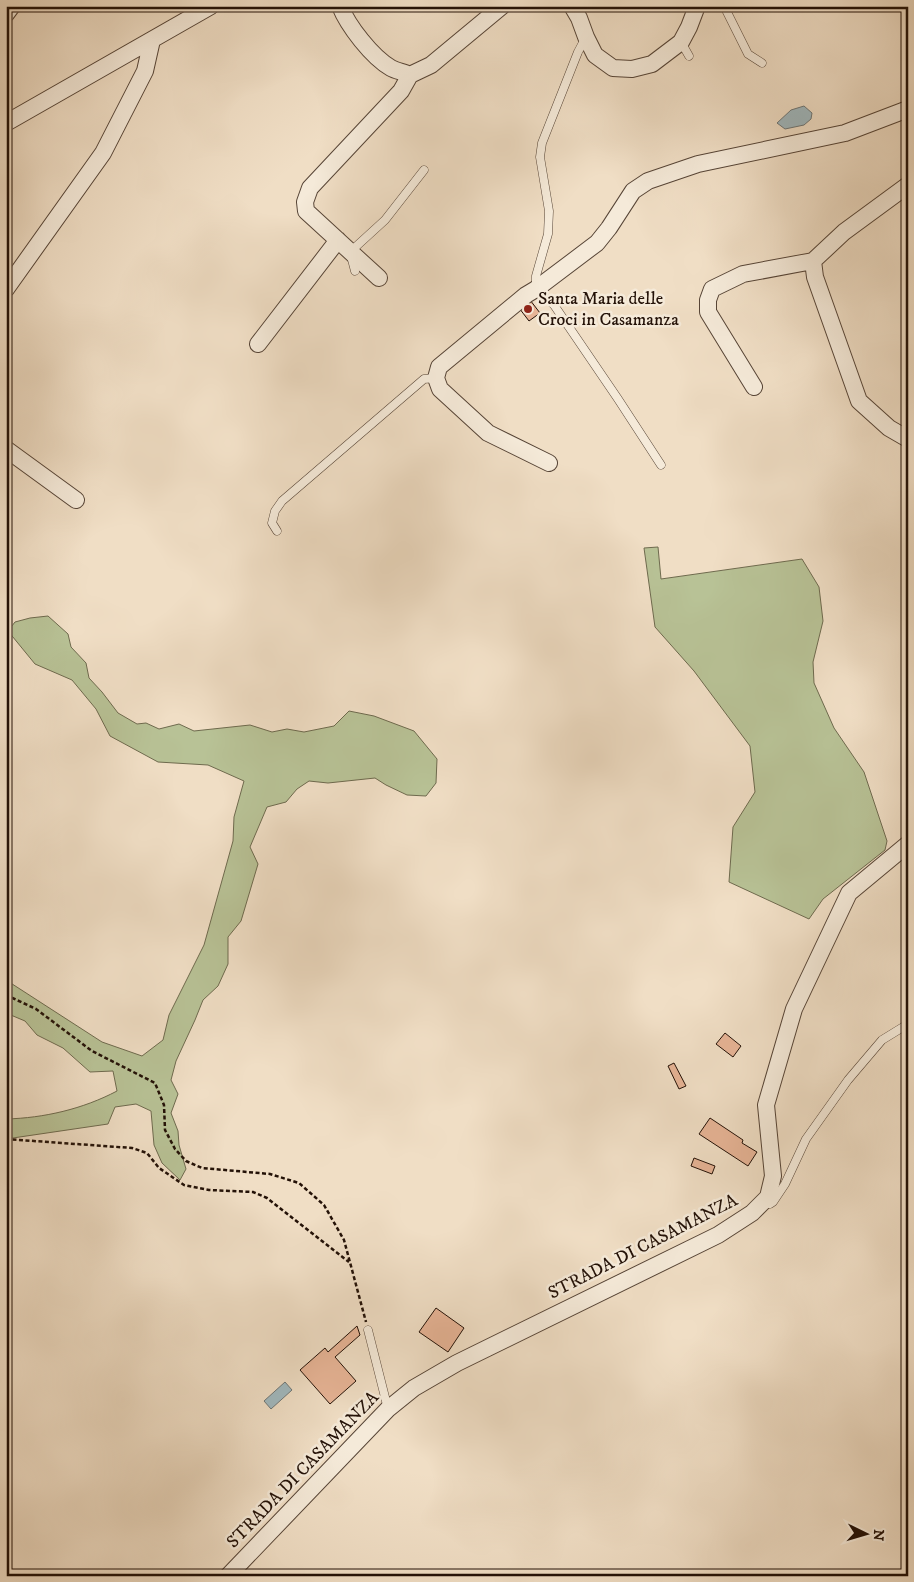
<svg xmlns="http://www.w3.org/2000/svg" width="914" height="1582" viewBox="0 0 914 1582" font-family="'IM FELL DW Pica',serif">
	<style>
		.green { fill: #b8c296; stroke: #6e6a4e }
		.water { fill: #a0b9c0; stroke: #6e7676 }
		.building { fill: #e7b496; stroke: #231107 }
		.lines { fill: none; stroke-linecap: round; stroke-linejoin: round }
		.lane-casing { stroke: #564436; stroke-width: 9 }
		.street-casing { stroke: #564436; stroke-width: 18 }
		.path { stroke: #231107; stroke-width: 2.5; stroke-dasharray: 4 2.5; stroke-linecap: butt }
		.lane { stroke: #f5ead9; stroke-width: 8 }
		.street { stroke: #f5ead9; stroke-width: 16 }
		.poi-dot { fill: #8f2418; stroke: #f5ead9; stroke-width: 2 }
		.labels { text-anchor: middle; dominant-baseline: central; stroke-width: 5; stroke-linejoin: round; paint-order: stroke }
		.poi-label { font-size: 18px; fill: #231107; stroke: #f5ead9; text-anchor: start }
		.street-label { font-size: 18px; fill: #231107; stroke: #f5ead9 }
	</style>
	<rect width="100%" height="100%" fill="#f0dec5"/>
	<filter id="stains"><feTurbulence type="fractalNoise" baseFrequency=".004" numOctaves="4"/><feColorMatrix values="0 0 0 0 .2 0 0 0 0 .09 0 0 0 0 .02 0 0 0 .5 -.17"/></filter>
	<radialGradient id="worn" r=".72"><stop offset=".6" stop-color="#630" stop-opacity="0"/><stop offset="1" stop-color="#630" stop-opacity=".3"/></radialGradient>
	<path class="green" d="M658,547L661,579L802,559L819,587L823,621L813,662L814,683L834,728L864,772L887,841L885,850L823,899L809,919L729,882L733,827L755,792L750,746L694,671L655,627L644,548Z
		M48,616L68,634L71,647L86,663L89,678L102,692L118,713L137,724L146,723L159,729L179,724L194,731L250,725L272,732L287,729L304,732L334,726L349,711L374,716L414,731L437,759L436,783L426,796L407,795L386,785L375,778L328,783L309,781L297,789L286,802L267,807L250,847L258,864L241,921L228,937V964L218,986L203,1000L195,1020L176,1061L171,1080L178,1094L171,1113L178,1131L179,1145L186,1169L180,1180L162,1163L154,1145L151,1111L136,1104L115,1107L108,1124L6,1139V1119C44,1118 83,1109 117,1091L113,1071L90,1072L63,1048L37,1035L25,1021L6,1013V980L102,1042L142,1056L163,1040L169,1015L204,945L233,841L234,817L244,781L208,765L158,762L110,736L96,709L72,680L35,664L8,631L15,622L30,618Z"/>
	<path class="water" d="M804,106L812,113L811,119L804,125L785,129L777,123L791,110Z
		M285,1382L292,1390L271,1409L264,1401Z"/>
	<path class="building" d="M527,296L540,313L529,321L516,304Z
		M725,1033L741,1046L733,1057L716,1044Z
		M674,1063L686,1086L679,1089L668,1066Z
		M710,1118L743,1140L742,1143L757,1152L748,1166L699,1134Z
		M694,1158L715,1166L712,1174L691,1166Z
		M436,1308L464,1328L448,1352L419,1332Z
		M357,1326L360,1335L335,1357L356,1381L330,1404L300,1370L325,1348L328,1352Z"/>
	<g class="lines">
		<g class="lane-casing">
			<path id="lane" d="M724,6L748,54L762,63
				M586,37L578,52L542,143L540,157L549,211L548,234L536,276V289L554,305L618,399L661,465
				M681,42L689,56
				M355,271L350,252L385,220L424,170
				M277,531L272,523L275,511L282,501L424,379L436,378
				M770,1204L773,1202L785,1184L806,1139L848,1080L882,1040L908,1024
				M368,1330L388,1409"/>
		</g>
		<g class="street-casing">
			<path id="street" d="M340,6C348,26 372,57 391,68C396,71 404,72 410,75L431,65L502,6
				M572,6L579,18L586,37L595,55L613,68L632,69L652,64L681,42L689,27L697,6
				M6,14L12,6
				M6,123L211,6
				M908,185L844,232L813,261L815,277L859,401L889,428L908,439
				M379,278L306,211L305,202L310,188L401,91L410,75
				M6,289L103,153L145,71L152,40
				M258,344L338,240
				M754,387L708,312V300L712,289L743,274L813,261
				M6,449L76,500
				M549,463L488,433L440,389L436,378L439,367L526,295L536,289L597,243L609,228L633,191L648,181L698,164L845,133L908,109
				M228,1576L388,1409L414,1388L457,1363L718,1235L752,1213L768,1197L773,1176L766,1105L794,1009L849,893L908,844"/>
		</g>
		<path class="path" d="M6,995L36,1009L92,1051L155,1083L164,1105L165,1130L175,1149L186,1161L202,1168L270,1174L299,1183L324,1205L344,1240L366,1322
			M6,1139L132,1148L147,1153L159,1168L184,1185L209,1190L253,1192L267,1198L349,1262"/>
		<use href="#lane" class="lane"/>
		<use href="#street" class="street"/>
	</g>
	<circle class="poi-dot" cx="528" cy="309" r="5"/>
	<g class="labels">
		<g class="poi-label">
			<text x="538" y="299">Santa Maria delle<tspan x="538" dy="21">Croci in Casamanza</tspan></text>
		</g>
		<g class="street-label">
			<text transform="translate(643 1247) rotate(-27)">STRADA DI CASAMANZA</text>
			<text transform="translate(303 1470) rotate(-46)">STRADA DI CASAMANZA</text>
		</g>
	</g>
	<rect width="914" height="1582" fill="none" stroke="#f0dec5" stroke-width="25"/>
	<rect x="8" y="8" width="899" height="1567" fill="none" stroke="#231107" stroke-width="2.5"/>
	<rect x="12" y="12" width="889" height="1557" fill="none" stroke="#231107"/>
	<g transform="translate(866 1534) rotate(95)" stroke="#f5ead9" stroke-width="4" paint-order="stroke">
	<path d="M0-4L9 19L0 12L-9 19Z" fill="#231107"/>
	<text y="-8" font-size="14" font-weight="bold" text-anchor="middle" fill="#231107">N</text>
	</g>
	<rect width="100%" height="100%" filter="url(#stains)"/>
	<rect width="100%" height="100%" fill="url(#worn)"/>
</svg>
